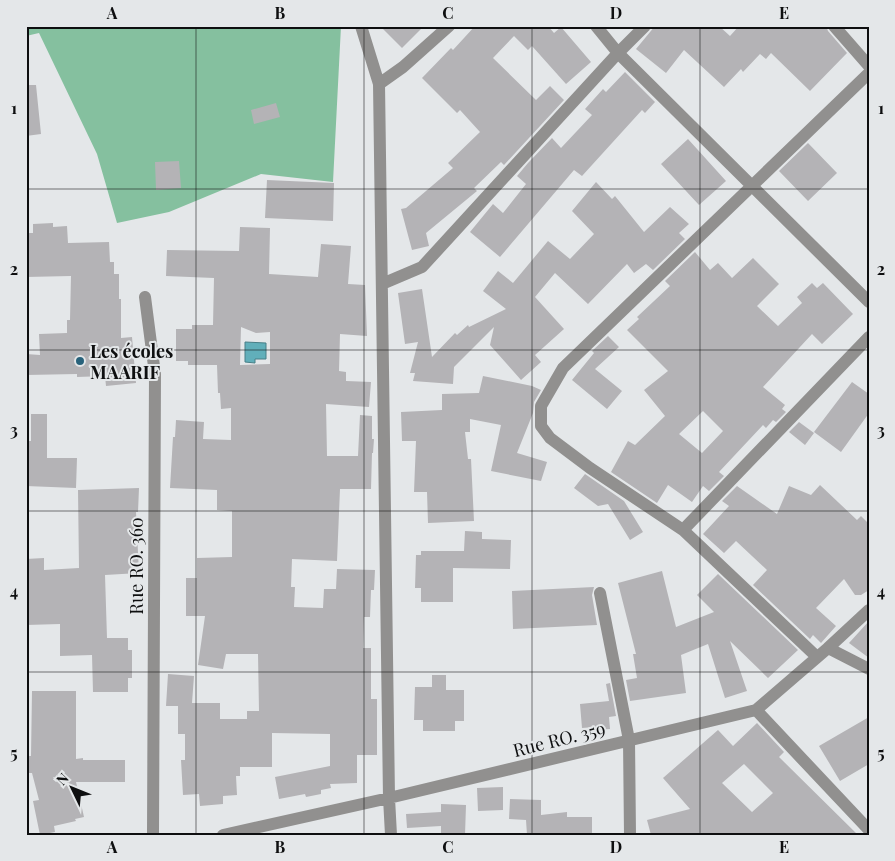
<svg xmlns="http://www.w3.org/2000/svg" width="895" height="861" viewBox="0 0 895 861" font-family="'Playfair Display',serif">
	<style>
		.forest { fill: #85c09f }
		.water { fill: #61afba; stroke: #487f87 }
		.building { fill: #b4b3b6; fill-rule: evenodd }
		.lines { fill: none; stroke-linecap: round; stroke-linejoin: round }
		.minor { stroke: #91908f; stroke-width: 12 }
		.grid { fill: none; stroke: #0e0f10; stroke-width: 1; stroke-opacity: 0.55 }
		.poi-dot { fill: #28627b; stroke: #e4e7e9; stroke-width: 2 }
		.labels { text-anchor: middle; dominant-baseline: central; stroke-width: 4; stroke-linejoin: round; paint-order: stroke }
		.poi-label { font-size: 18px; font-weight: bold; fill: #0e0f10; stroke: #e4e7e9; text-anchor: start }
		.street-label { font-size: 18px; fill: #0e0f10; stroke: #e4e7e9 }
		.neatline { fill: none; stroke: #0e0f10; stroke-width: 2 }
		.grid-label { font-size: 16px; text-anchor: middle; font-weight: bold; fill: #0e0f10 }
	</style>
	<rect width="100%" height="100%" fill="#e4e7e9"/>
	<path class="forest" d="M26,26H341L333,182L261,174L169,212L117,223L97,154L39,33L26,36Z"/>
	<path class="water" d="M245,342L266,343V359H255V363L245,362Z"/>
	<path class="building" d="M380,26H424L402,48Z
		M475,26H548L554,33L561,27L591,62L566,84L532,46L528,50L514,36L493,58L536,100L550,86L564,100L504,165L501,162L474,188L477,191L426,233L429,246L412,250L401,209L406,208L453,168L448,163L480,132L460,110L457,113L422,78L451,48L453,50Z
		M655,26H719L730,36L739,26H826L828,31L847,53L810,91L771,53L766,59L760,54L743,72L741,69L724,87L684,50L666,73L636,49Z
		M625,72L655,102L645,113L642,110L582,176L574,170L500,257L470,232L493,204L503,213L526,184L517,176L528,163L552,138L561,148L592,115L585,109L603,89L606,92Z
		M26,85H36L41,134L26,136Z
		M276,103L280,117L254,124L251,110Z
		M688,139L726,181L699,205L661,164Z
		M808,143L837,173L808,201L779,171Z
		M179,161L181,188L156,190L155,162Z
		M267,180L334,183L333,221L265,218Z
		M596,182L612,199L615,196L644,232L670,207L689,224L679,233L685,239L653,270L646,264L634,273L627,264L588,304L555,273L535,297L564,329L535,355L541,362L521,380L490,345L494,327L454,367L453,384L413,381L415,373H410L418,342L405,344L398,293L422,289L432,357L455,333L457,335L468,325L469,327L506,309L483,291L498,271L513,283L548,241L570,259L594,234L572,211Z
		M53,223V227L67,226L68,243L109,242L110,262H114V274H119V299H121V338L132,337L136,383L106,386L105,376L77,377V374L26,375V354L40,355L39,334L67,333V320H70L71,276L26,277V233H33V224Z
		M240,227L270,228L269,274L318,277L321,244L351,246L348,284L365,285L367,336L340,334L339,371L346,372V381L371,382L369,407L326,404L327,456H358L360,415L372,416V439H374L373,453H372L371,489H340L337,561L292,559L291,587H295L294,607L323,608L324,589H336L337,569L375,570L374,590H371L370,617H364L363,648H371V699H377V755H357V783L330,784L331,788L321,790V794L306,797L305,794L279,799L275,777L330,766V734L272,733V767H240V776H236L237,795L223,796V804L200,806L199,794L183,795L181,760H185V734H178V706H166L168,674L194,676L192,703H220V719H247V711H259L258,654H226L223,669L198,665L205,616H186V578H197V558L232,557V511L217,510V490L170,488L173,437H175L176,420L204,422L203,439L231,440V408L221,409L220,393H218L217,365H188V361H176V329H192V325H213L214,278L166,276L167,250L239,251ZM241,327L256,333L270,332V364L240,365Z
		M695,252L710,270L718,263L732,278L753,258L779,284L757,306L778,326L802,303L797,297L812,283L817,288L823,283L853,314L822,344L812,334L763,387L785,405L782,409L786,412L776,422L773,420L766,428L763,425L719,472L724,476L709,491L703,486L692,502L668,485L657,503L611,472L628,441L635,445L665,416L644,390L668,371L627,330L639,319L637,317L670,286L665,281ZM703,411L723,431L702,453L679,434Z
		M608,336L619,347L595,369L622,391L607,409L572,380L594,353L592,351Z
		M483,376L532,386L541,390L534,402L533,413L517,453L547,462L541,481L491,471L501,425L470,419V432H465L468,459H471L474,521L428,523L427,492H414L416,441H402L401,412L442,410V394L479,393Z
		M852,382L869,394V413L841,452L814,432Z
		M31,414H47V458H77L76,488L26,486V441H31Z
		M799,422L814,433L805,445L789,432Z
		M585,474L624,501L643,532L630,540L608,504L598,506L574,488Z
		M820,485L857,520L861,516L869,524V590L861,595H855L844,579L816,608L836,626L821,643L813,635L810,639L753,585L767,570L736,541L724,553L703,534L729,506L722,501L737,486L777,514L789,486L811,495Z
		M139,488L138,512H136L139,573L105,575L107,638H128V650H132V678H128V692H93L92,655L60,656V624L26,625V559L44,558V570L79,568L78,490Z
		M465,531L482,532V539L511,540L510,569L453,568V602H421V588H415L416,555H421V551H464Z
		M662,571L676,627L714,612L697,595L718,574L798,650L768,678L730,641L747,691L725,698L708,644L681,655L686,693L630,701L626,680L637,678L633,654H636L618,583Z
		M594,587L592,595L597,625L513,629L512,591Z
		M869,621V658L849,643Z
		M432,675H446V690H464V721H455V731H423V720H414L415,687H432Z
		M610,683L616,716L609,717L610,729L595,730V727L582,728L580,704L609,701L606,684Z
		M32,691H76V759L83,758V760H125V782H76L84,817L75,819L76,821L54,826L55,832L40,835L33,801L39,800L32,773H26V756H31Z
		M869,717V764L840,781L819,746Z
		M757,723L784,752L779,757L858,835H651L647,820L690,809L663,778L718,730L733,746ZM744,764L773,793L752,812L722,783Z
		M503,787V810L478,811L477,788Z
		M510,799L541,800V815L567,812V817H592V835H527L526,820L509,819Z
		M441,804L466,805L465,835H441V826L407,828L406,814L441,812Z"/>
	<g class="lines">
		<path class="minor" d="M361,26L379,84L389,798L391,835
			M596,26L618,53L869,302
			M834,26L869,66
			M379,84L403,67L449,26
			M382,284L422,267L618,53L645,26
			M145,297L155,374L153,835
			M683,530L869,337
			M600,593L629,740L630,835
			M828,648L869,669
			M817,657L683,530L590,468L550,438L541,426V406L563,368L869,73
			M756,710L869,830
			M223,835L389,798L756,710L828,648L869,610"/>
	</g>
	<path class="grid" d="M196,26V835M364,26V835M532,26V835M700,26V835M26,189H869M26,350H869M26,511H869M26,672H869"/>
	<circle class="poi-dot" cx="80" cy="361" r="5"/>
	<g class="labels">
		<g class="poi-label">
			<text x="90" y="351">Les écoles<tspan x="90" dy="21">MAARIF</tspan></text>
		</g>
		<g class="street-label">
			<text transform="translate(136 566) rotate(-90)">Rue RO. 360</text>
			<text transform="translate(559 739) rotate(-14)">Rue RO. 359</text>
		</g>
	</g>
	<rect width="895" height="861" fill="none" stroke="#e4e7e9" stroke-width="55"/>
	<g transform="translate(72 788) rotate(313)" stroke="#e4e7e9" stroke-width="4" paint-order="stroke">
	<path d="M0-4L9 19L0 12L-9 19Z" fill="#0e0f10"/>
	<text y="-8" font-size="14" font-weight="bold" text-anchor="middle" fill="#0e0f10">N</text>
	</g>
	<rect x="28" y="28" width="840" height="806" class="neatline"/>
	<g class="grid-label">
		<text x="112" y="19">A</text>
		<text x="280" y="19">B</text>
		<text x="448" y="19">C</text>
		<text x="616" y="19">D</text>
		<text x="784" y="19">E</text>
		<text x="14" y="114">1</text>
		<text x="881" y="114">1</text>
		<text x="14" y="275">2</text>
		<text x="881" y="275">2</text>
		<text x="14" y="436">3</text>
		<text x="881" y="436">3</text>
		<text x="14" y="597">4</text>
		<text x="881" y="597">4</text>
		<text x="14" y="759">5</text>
		<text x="881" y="759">5</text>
		<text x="112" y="853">A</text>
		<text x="280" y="853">B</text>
		<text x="448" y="853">C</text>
		<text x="616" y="853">D</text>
		<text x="784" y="853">E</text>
	</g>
</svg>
